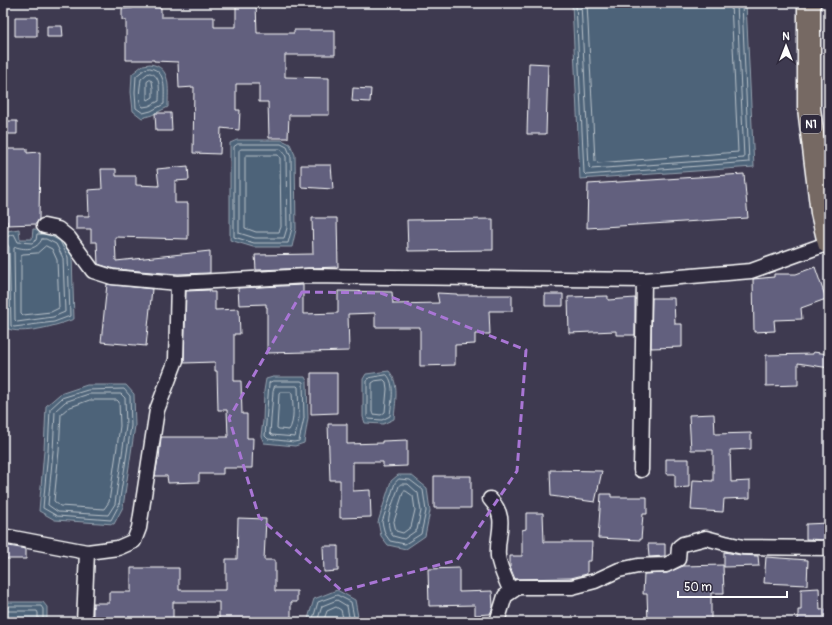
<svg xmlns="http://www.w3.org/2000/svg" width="832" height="625" viewBox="0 0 832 625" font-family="Pangolin,sans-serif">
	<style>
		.water { fill: #4e6479; stroke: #95a2af }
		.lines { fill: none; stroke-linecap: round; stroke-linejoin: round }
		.shore { stroke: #b8c1c9; stroke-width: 1 }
		.building { fill: #62617e; stroke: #fff }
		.minor-casing { stroke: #fff; stroke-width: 17 }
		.trunk-casing { stroke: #fff; stroke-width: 25 }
		.minor { stroke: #2f2a3d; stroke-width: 14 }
		.trunk { stroke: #766964; stroke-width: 22 }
		.marked { fill: none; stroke: #a976d5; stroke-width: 3; stroke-dasharray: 8 5; stroke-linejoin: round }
		.labels { text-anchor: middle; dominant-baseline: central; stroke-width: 4; stroke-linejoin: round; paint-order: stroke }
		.shield { fill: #2f2a3d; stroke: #c1bfc5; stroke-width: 1 }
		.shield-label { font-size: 11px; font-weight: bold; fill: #fff }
	</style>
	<rect width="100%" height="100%" fill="#3e3a50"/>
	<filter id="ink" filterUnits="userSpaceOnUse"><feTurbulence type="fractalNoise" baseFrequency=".025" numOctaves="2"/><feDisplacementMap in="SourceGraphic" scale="8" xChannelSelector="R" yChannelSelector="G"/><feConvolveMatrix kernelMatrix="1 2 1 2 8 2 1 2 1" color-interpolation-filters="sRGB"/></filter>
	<g filter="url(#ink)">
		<path class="water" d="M572,3H746L754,167L580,179Z
			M150,64C172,67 168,89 168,107L152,115L142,118L133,111L131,92L132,74L143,65Z
			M237,140H282L290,144L295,155L296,229L292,247H253L230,240V143Z
			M19,229L20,239H32L33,229L49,230L63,238L72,256L74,319C58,325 22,336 6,328V266L4,236L7,231Z
			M389,371C400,384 395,403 394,419L383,424L365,423L363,417V379L366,374Z
			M273,377H305L307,381L308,418L304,443L295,446L264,443L261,436L263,421L264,391L266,379Z
			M87,385H126L134,394L135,426L123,507L114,524L55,520L39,511L44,450L46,406L60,394Z
			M398,475H411L427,488L430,511L425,536L406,549L388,545L381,536L378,522L391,481Z
			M337,590L355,600L359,622H307L314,599Z
			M3,602H43L47,607V622H3Z"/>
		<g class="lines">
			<path class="shore" d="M576,3L584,173L586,175L749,162L742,3
				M581,3L589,167L591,169L744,158L737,3
				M587,3L595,161L597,163L738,152L731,3
				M150,68C167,71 164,90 164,104L151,111L143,113L136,108L135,92L136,76L145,69Z
				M150,73C162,75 159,92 159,101L149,106L143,107C137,102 140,87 141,79L147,74Z
				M150,80L152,81L153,88V97L148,100L147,98V82Z
				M238,144H281L287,147L291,157L292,228L288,243H254L234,237V147Z
				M241,149H280L283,151L286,157L287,228L284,238H255L239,233V151Z
				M247,155H278L280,158L281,227L279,232H256L245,228V157Z
				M3,239L4,240L10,235L14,234L18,242L32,243L36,240L37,234H42
				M42,239H46L56,244L63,258L65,312L53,317L17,322L15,320L14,248L16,247C26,250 37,250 42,239Z
				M3,243L7,244L9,247L11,326L14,327L54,322L70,316L68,257L60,241L51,236
				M46,246L52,249L57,260L59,308L51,312L23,315L21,313V255L23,254L37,253Z
				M387,375C396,384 391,404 390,416L382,420L368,419L367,416V381L369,378Z
				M384,380L386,382L387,389L385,412L381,415L373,414L372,412V383L375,381Z
				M273,381H301L303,382L304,418L299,441L294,442L268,439L265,436L269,383Z
				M275,386H297L298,387L299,418L295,437L272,435L270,433L273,392Z
				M88,390L124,389L130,396L131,426L119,505L111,520L57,516L43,508L48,451L50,409L62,398Z
				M280,392H291L292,394C293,405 295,421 289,430L279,429L277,428L279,394Z
				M89,394H121L125,398L126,426L115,504L108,515L58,512L48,505L53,451L55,411L65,402Z
				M90,400H117L119,402L120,426L109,502L104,509L60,506L54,501L59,451L61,414L68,408Z
				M399,479L410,480L423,490L426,511L421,534L405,544L390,541L385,534L382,522L395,483Z
				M401,484H408L418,493L421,511L417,530L404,539L393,536C382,522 394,502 399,486Z
				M404,491H406L413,496L415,510L411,527L403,533L396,531L394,522Z
				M3,606H41L43,609V622
				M3,611H37L38,613V622
				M312,622L318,602L337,595L351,602L355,622
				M317,622L322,606L337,600L347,606L350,622
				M323,622L327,611L336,607L341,610L344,622"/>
		</g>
		<path class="building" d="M133,3H159V8H161V17H214V27H236V3H256L257,33H294V30H335V55H285V77L329,78V115H289L288,138H269L268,102H259V84H236V110H240L239,130L221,128L220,154L193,153L194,87L179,88L178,62L154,61V60H126V20H122V9L133,8Z
			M15,17H37V36H15Z
			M47,26H62L63,37H47Z
			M529,63L548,64L546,134H527Z
			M353,88L371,89L370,102L352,101Z
			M155,113H171L172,131H156Z
			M4,121H17V134H5Z
			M7,149H27V153L40,152L39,219L36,224L7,225V221H3V165L7,163Z
			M301,165H331L333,189L301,187Z
			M188,166L189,180L175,181V203H188V239L115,237L116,261L210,251V273L178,274L114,269L98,264L97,242H91V229H76V216H89L88,190L102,189L101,169H116V176H136V185L159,186L157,169Z
			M744,174L748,218L587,228L588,184Z
			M312,218H337L338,267L256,270L255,255L313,254Z
			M493,219V250L408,251L407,220Z
			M815,267L826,299L801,308L802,319L774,320L775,331L754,332L753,279L774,277V274H796Z
			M107,284L152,289L146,346L101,342Z
			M303,285V314L338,313V291L392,292L393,304L439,303L437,293L457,294V295H512V311H489L490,334H475V344L455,345V365L420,366V327H375V313L348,314L349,351L267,353V307H266V304L239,305L238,288Z
			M210,290V292H215V310L239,309L240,334H234V381H241L242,414H247V438H253L252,468H223V474H199V482L168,483L167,476H155L158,459H159L161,437H228L227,410H218L217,371H215V362L184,363L186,291Z
			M545,294H563V306H545Z
			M608,296V300L635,298V335H616V331L569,333L568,297Z
			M652,298H674L675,324H682V347L651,348Z
			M813,352L829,354V368L798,363V385L766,386V355L813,354Z
			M311,373H337V413L311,414Z
			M714,414L715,434L751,433V449L730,450L731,482L750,481V498L724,499L723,512L691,510L693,480L713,481V450H691L689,415Z
			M328,424H347V444L382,443V441L407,440V466L383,467V462H353V491L370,490L371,517L340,518V480H330Z
			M666,459H689V487L675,488V474H666Z
			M550,470L602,471L595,502L551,496Z
			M434,476H471V508H434Z
			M601,494H611V497H647V514H643L641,540L598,538Z
			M526,513H543L544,542H592L591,561H587V574L571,578L515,579L510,567V556H522V530L526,529Z
			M238,518L266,519L264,560H275V591H297V602H291V622H219V602H173V622H93V603H109V592H131V568H179V590H226V559H237Z
			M829,523V540L806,539V524Z
			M648,544H665V556L649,557Z
			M3,545L26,549V559H3Z
			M323,546H338V571L324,572Z
			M724,552L741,555L758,556L759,566L724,567Z
			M766,557L808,560L807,585L764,583Z
			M723,565L724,593H711V622H648L647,594H643L644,574L667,573L683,566Z
			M459,568V592L492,591L493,607L490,614L475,615V605L429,606L428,569Z
			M819,588L820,610L829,609V622H798V610H801V589Z"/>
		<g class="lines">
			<g class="minor-casing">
				<path id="minor" d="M44,226L58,229L69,238L93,271L112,277L178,283
					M641,470L644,280
					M490,499C509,519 496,534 498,556C499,567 507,582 511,592
					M3,536L87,552L118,548L134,541L139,528L157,410L176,360L178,283L308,276L644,280L751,271L829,243
					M84,622L87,552
					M497,622L505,596L518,587H572L595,581L619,570L638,566L666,565L678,559L679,547L683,544L706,538L725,543L743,547L829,548"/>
			</g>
			<g class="trunk-casing">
				<path id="trunk" d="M809,3V108L822,213L829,243"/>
			</g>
			<use href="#minor" class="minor"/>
			<use href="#trunk" class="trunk"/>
		</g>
	</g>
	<path class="marked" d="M302,292L381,293L526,350L517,471L457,560L342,591L259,517L229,418Z"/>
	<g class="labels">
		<rect class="shield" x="801" y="115" width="20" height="18" rx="3"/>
		<g class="shield-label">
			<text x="811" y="124">N1</text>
		</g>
	</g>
	<rect width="832" height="625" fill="none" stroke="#2f2a3d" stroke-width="16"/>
	<rect x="8" y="8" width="816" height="609" fill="none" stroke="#fff" stroke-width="1.5" filter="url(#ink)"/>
	<g transform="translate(786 46)" stroke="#2f2a3d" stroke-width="3" paint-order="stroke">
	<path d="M0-3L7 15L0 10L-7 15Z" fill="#ffffff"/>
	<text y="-6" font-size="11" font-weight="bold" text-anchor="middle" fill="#ffffff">N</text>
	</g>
	<path d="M678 591v6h109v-6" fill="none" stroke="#ffffff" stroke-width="2"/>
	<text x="684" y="591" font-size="12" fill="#ffffff" stroke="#2f2a3d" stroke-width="3" paint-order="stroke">50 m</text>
</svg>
